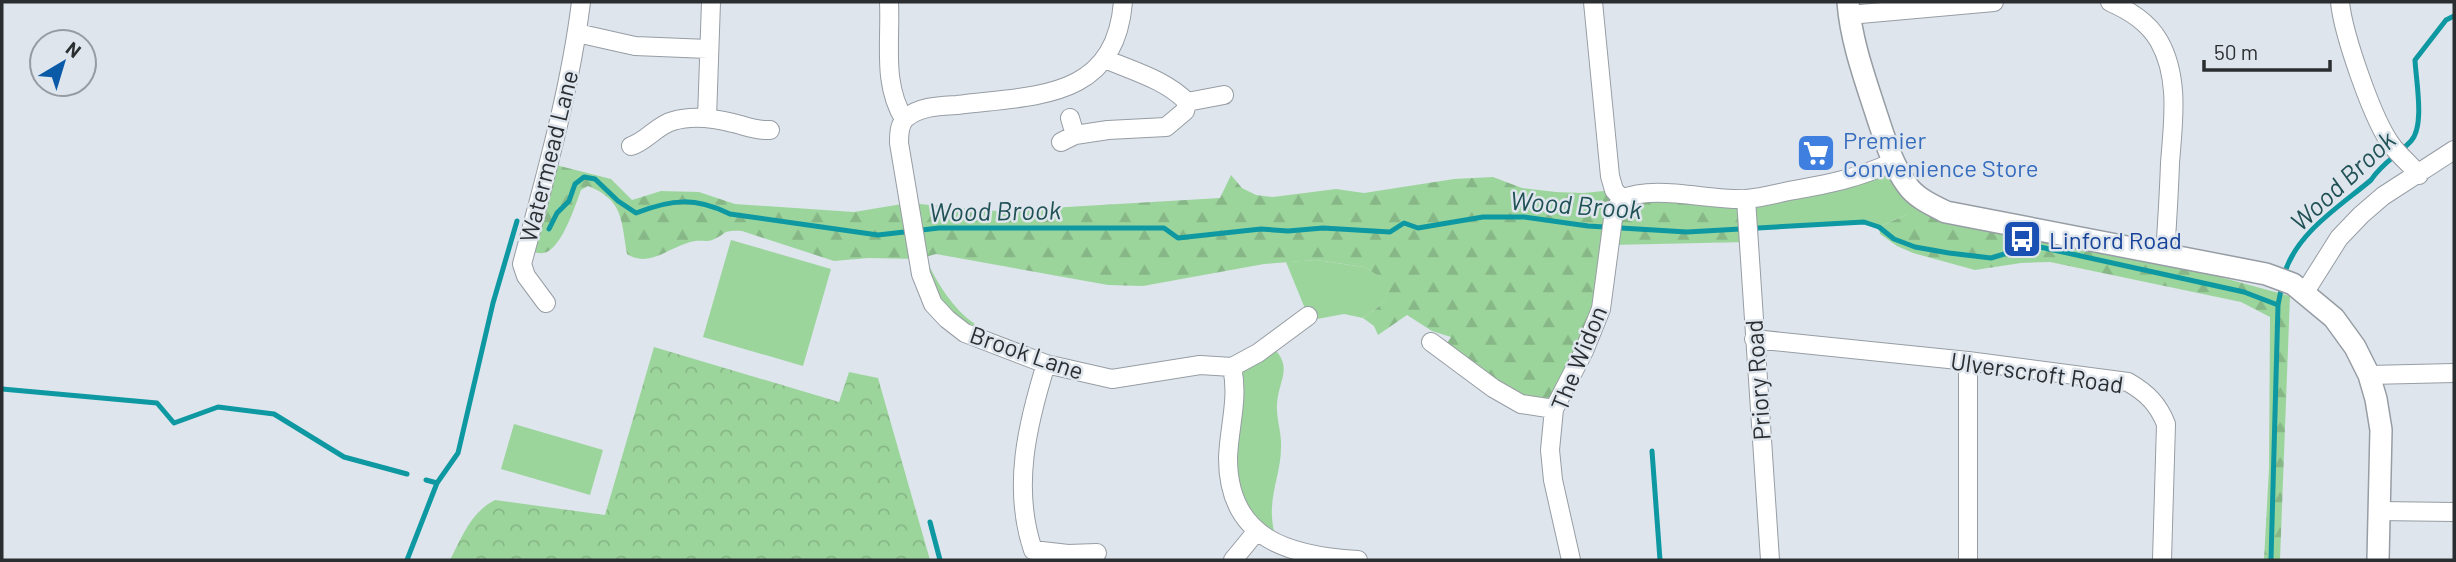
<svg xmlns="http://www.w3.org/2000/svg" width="2456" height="562" viewBox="0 0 2456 562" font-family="Barlow,sans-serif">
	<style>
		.grass { fill: #9cd59c }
		.forest { fill: url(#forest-firs) }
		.park { fill: url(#park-crowns) }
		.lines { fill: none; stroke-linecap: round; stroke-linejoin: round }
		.stream { stroke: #0e98a1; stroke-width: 5 }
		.minor-casing { stroke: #979da4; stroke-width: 20 }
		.tertiary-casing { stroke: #979da4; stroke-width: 24 }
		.minor { stroke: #fff; stroke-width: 18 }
		.tertiary { stroke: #fff; stroke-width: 21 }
		.labels { text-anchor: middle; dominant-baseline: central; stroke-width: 5; stroke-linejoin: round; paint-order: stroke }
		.shop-label { font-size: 24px; fill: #366cbe; stroke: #dee5ed; text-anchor: start }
		.street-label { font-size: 24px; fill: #2b2e31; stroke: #dee5ed }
		.transit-label { font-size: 24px; fill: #164399; stroke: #dee5ed; text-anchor: start }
		.water-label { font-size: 26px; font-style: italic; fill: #1f5155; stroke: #dee5ed }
	</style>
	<defs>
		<pattern id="forest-firs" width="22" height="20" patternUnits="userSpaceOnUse" patternTransform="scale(1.75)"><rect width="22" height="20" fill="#9cd59c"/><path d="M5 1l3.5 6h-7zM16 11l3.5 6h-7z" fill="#87b787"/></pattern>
		<pattern id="park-crowns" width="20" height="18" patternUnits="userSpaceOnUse" patternTransform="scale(1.75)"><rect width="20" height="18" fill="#9cd59c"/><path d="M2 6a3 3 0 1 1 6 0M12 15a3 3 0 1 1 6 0" fill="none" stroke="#87b787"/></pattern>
	</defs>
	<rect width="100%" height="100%" fill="#dee5ed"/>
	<path class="grass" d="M1893,162L1924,201L1906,215L1879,227L1864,222L1747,228L1746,199Z
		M731,240L831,269L803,366L703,337Z
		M926,259C937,283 953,309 975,324L974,326C945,313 930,290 926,259Z
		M1316,260L1364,267L1388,281C1393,300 1377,308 1363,318L1344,314L1317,319L1308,316L1286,262Z
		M1269,344C1295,366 1279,378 1277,404C1276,418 1282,433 1281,448C1281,468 1273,487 1272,507C1271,520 1274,532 1277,545L1233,493L1234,378Z
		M514,424L603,450L590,495L501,469Z"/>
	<path class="forest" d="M548,163L611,179L632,200L661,191L699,192L735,204L854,212L908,203L997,211L1220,198L1231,175L1242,188L1256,195L1273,197L1336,189L1364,193L1454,179L1493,177L1522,188L1556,192L1583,193L1614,190L1746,199L1748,242L1610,245L1606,283L1554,409L1521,404L1443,349L1451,337L1432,331L1407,315L1378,335L1374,326L1363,318C1377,308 1393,300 1387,281L1364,267L1316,260L1264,264L1143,286L1108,285L936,254L918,259L868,258L834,261L742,231C720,230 728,234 712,240C707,242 700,240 695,241C671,245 650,269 627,254C621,221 624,200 588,186L581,190C575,206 561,251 543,253C537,254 530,251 525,251Z
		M1914,207L1948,223L2165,262L2290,296L2280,560H2264L2269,468L2270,317L2241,302L2050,262L2021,263L1975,270L1913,253L1897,246L1880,234L1879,227L1906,215Z"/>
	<path class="park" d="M654,347L839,402L849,372L878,378L930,560H450C462,537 471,512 495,500L605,515Z"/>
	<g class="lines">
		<path class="stream" d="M549,229L557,213L569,201L575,184L584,177L595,179L618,201L636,213C672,199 695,197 730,214L878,235L939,228H1164L1178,238L1261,229L1288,231L1323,228L1390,232L1404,223L1418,228L1483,217H1524L1588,226L1687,232L1864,222L1879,227L1894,239L1915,247L1949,253L1991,258L2021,249L2040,247L2244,292L2278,305L2282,285
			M2284,275C2296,233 2339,207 2371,180C2382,163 2398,155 2411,141C2425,126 2416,81 2415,60L2446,20L2454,16
			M2,389L157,403L174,423L218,407L274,414L344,457L407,474
			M1652,451L1660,560
			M426,480L437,483L458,453L493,303L517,221
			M930,522L940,560
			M407,560L437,483
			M2271,560L2278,305"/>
		<g class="minor-casing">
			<path id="minor" d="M889,2C891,42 882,83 904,119
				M1123,2C1115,101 1034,95 957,105C940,106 920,106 906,118C899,124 899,134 899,143L921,274L933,304L947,319L965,333L1046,364L1112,379L1200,365L1232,367
				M1593,2L1610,176L1614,190L1622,199
				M2110,2C2130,11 2148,22 2159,41C2180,78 2173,123 2170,163C2169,194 2167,224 2165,255
				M2340,2C2343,33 2373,122 2393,147C2401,157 2411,165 2419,175
				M1849,15L1994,2
				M577,33L635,46L708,49
				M1105,59C1133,71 1166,80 1187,102
				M1187,102L1224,95
				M707,118L711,2
				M1070,118L1075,135
				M1061,142L1075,135L1108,130L1166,127L1185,111L1187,102
				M631,146C647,141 657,125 673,121C692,115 714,118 733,123C746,126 756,131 770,130
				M1622,199C1655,184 1709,201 1746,199C1760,198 1775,194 1789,191C1828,184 1856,179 1893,162
				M1746,199L1770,560
				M2305,292L2339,238L2361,215L2383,196L2454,150
				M546,303L526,276L522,264C545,178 570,90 581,2
				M1754,339L1968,361L2128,382C2147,393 2158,404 2166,424L2162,560
				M1431,342L1493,388L1521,404L1554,409
				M1968,361V560
				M1046,364C1027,425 1012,488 1033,550L1068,554L1097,553
				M1232,367C1239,399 1229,427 1228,458C1228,539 1289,556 1358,560
				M1232,367L1258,353L1308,316
				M2369,375L2454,373
				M2378,511L2454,512
				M1233,560L1256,532
				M1571,560L1553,480L1550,450L1554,409L1584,351L1601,309L1614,211L1622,199"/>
		</g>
		<g class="tertiary-casing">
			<path id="tertiary" d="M1848,2C1851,41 1865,79 1877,116C1885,140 1892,164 1907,185C1916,198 1932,205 1946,212L2266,274L2293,284L2334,318L2355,347L2369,375L2376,399L2381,430L2378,560"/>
		</g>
		<use href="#minor" class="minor"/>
		<use href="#tertiary" class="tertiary"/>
	</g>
	<defs>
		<g id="supermarket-square" transform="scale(2.0125)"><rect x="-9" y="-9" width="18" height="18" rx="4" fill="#3f7fe0" stroke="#dee5ed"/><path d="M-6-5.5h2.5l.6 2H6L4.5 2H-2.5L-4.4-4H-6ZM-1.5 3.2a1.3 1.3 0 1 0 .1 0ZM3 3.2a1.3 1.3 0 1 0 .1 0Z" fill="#fff"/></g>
		<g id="bus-square" transform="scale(2.0125)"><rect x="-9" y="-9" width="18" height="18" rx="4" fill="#1a4fb4" stroke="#dee5ed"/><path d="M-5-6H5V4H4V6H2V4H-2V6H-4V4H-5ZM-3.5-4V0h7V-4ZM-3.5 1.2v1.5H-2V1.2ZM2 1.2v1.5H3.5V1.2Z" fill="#fff"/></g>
	</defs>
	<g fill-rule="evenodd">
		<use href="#supermarket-square" x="1816" y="153"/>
		<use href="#bus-square" x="2022" y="239"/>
	</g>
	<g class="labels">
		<g class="shop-label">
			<text x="1843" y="139">Premier<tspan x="1843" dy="28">Convenience Store</tspan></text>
		</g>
		<g class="street-label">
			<text transform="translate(548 156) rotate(-76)">Watermead Lane</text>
			<text transform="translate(1027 352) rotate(19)">Brook Lane</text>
			<text transform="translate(1578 358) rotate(-68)">The Widon</text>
			<text transform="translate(2037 372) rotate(8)">Ulverscroft Road</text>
			<text transform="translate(1757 380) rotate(-94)">Priory Road</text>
		</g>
		<g class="transit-label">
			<text x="2049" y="239">Linford Road</text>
		</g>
		<g class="water-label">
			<text transform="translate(2342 180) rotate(-43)">Wood Brook</text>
			<text transform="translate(1576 204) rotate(4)">Wood Brook</text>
			<text transform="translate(995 210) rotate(-1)">Wood Brook</text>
		</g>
	</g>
	<rect width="2456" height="562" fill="none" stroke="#2b2e31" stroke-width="7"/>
	<g transform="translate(63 63) rotate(38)"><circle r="33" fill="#dee5ed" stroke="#969ca2" stroke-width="2"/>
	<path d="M0-5L12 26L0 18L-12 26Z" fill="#0b5aa8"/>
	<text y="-10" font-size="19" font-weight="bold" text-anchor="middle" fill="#2b2e31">N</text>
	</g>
	<path d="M2204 60v10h126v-10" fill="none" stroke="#2b2e31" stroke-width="3.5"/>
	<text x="2214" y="60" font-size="21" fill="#2b2e31" stroke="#dee5ed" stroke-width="5" paint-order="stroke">50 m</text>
</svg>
